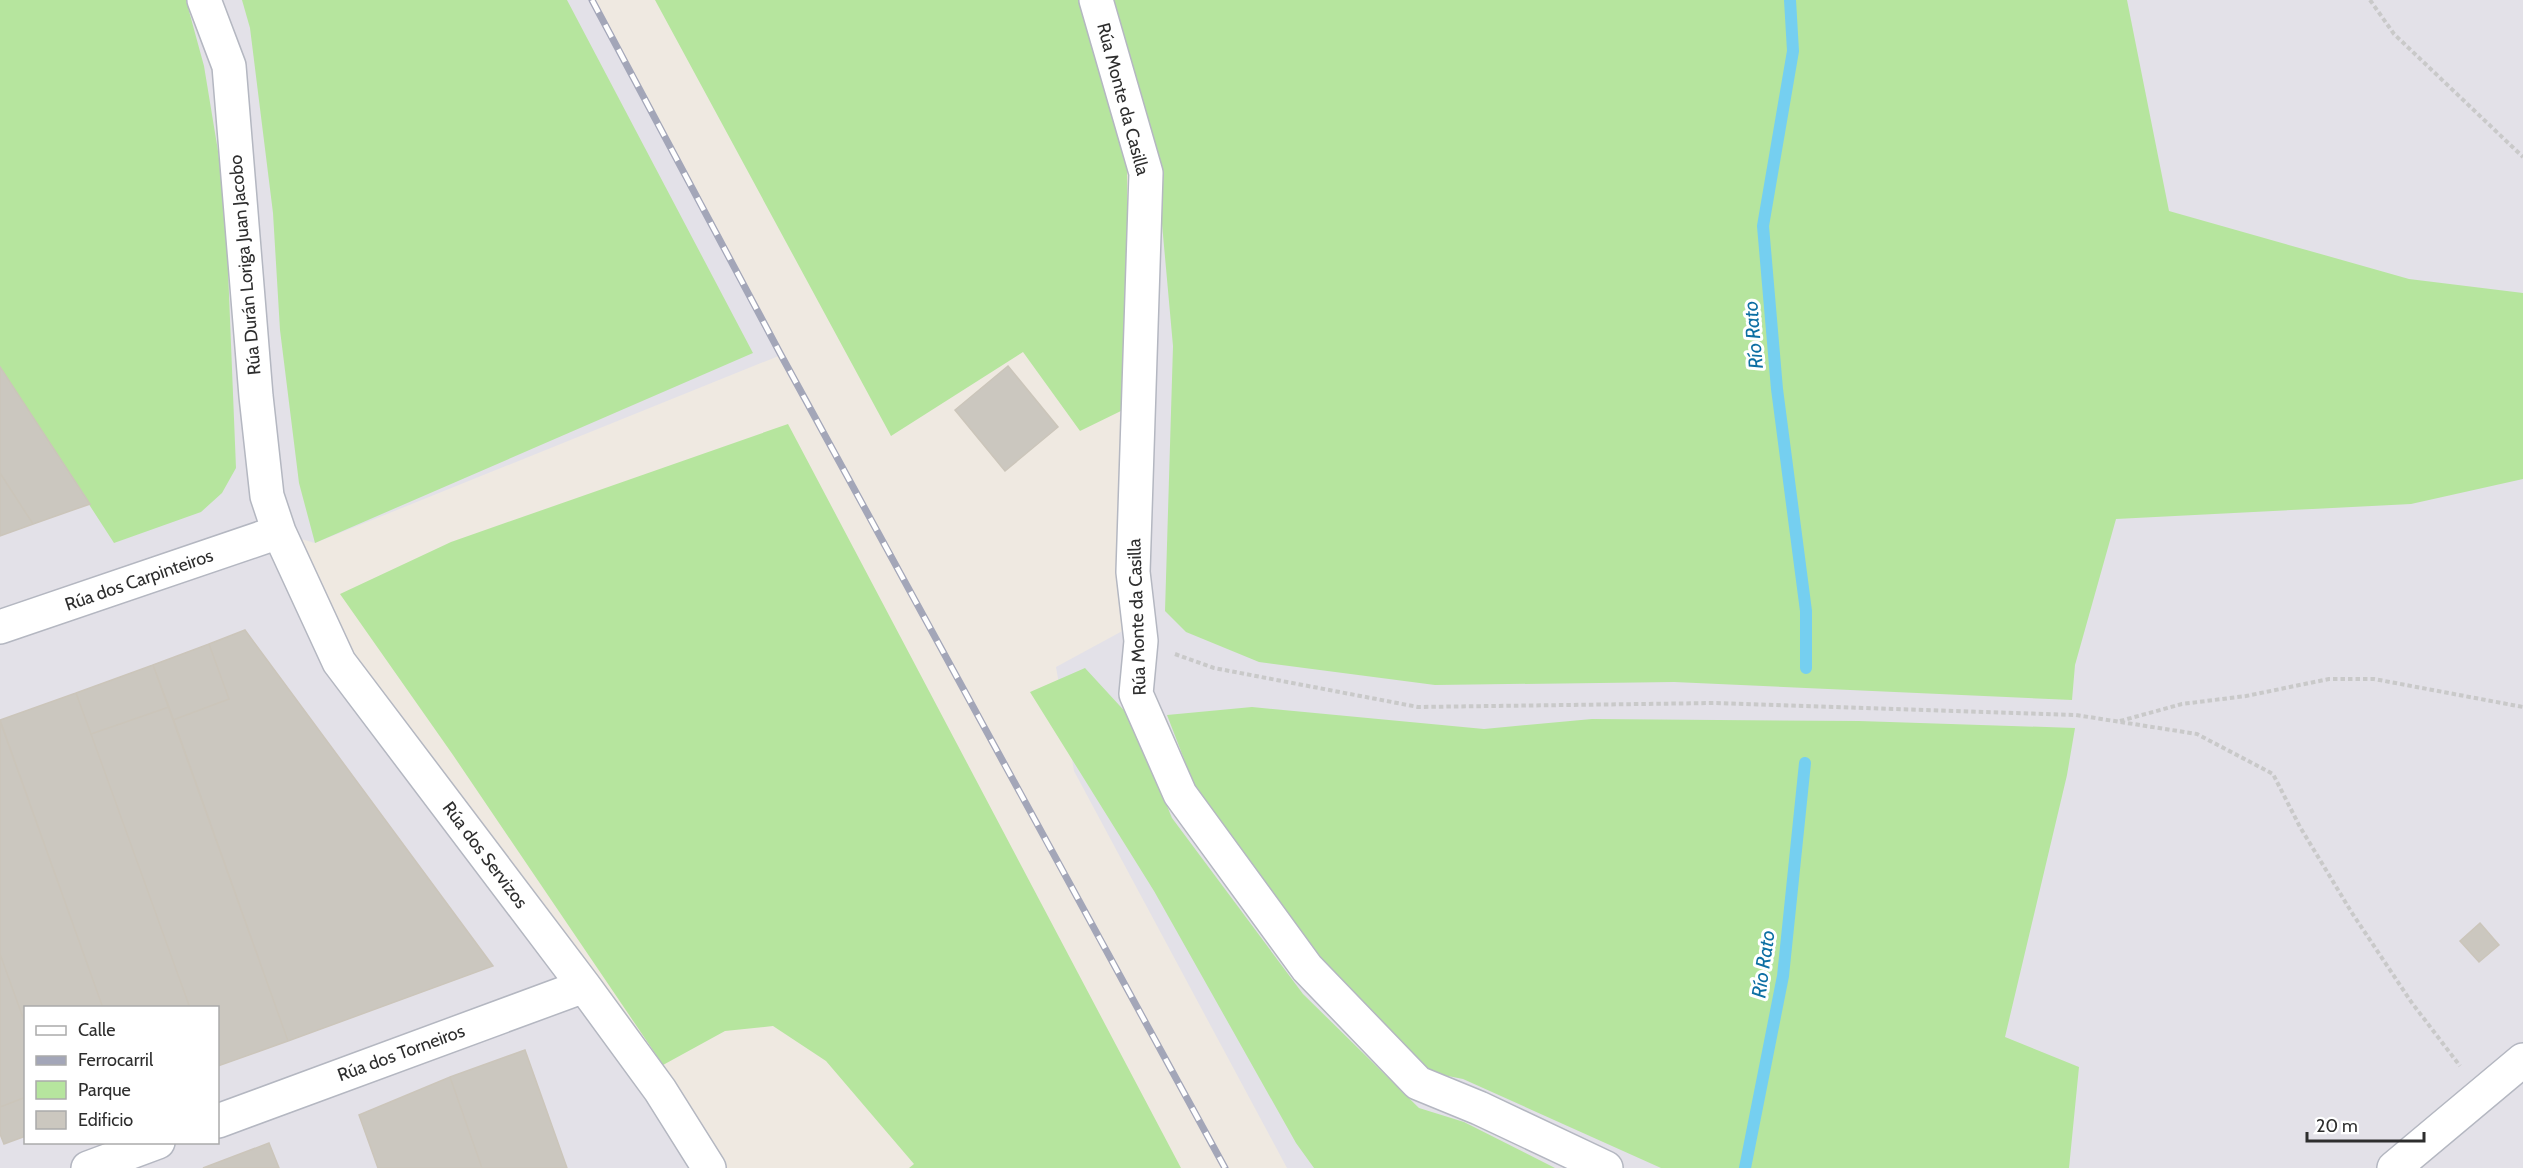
<svg xmlns="http://www.w3.org/2000/svg" width="2523" height="1168" viewBox="0 0 2523 1168" font-family="Cabin,sans-serif">
	<style>
		.industrial { fill: #e3e1e8; fill-rule: evenodd }
		.green { fill: #b6e59e }
		.lines { fill: none; stroke-linecap: round; stroke-linejoin: round }
		.stream { stroke: #75cff0; stroke-width: 12 }
		.building { fill: #cbc7bf; stroke: #cbc5ba; stroke-width: 1.5 }
		.street-casing { stroke: #b4b7c1; stroke-width: 36 }
		.path { stroke: #c9c9c9; stroke-width: 4; stroke-dasharray: 4.5 3; stroke-linecap: butt }
		.street { stroke: #fff; stroke-width: 33 }
		.rail-casing { stroke: #a3a6b8; stroke-width: 7 }
		.rail { stroke: #fff; stroke-width: 4.5; stroke-dasharray: 14; stroke-linecap: butt }
		.labels { text-anchor: middle; dominant-baseline: central; stroke-width: 6; stroke-linejoin: round; paint-order: stroke }
		.street-label { font-size: 18px; fill: #2e2e2e; stroke: #fff }
		.water-label { font-size: 20px; font-style: italic; fill: #0d6fa3; stroke: #fff }
	</style>
	<rect width="100%" height="100%" fill="#efe9e1"/>
	<path class="industrial" d="M0,0H592L781,355L315,543L280,533L339,662L709,1168H0ZM26,1008H218V1142H26Z
		M1104,0H2523V1168H1287L1074,771L1056,667L1150,616L1152,206Z"/>
	<path class="green" d="M0,0H186L204,66L218,151L226,220L236,468L222,493L201,512L114,543L0,367Z
		M242,0H567L753,353L315,543L299,483L280,330L273,213L250,28Z
		M655,0H1087L1127,159L1128,310L1125,409L1080,431L1023,352L891,436Z
		M1113,0H2127L2169,211L2409,279L2523,293V479L2411,504L2116,519L2075,665L2072,700L1674,682L1435,685L1259,662L1186,632L1165,611L1173,346L1156,157Z
		M788,424L1181,1168H909L914,1164L826,1061L773,1026L725,1031L663,1065L453,755L340,594L451,542Z
		M1085,668L1131,718L1172,818L1303,994L1419,1108L1464,1122L1555,1168H1314L1296,1143L1154,891L1030,692Z
		M1252,707L1484,729L1592,719L1859,721L2075,728L2067,775L2005,1037L2079,1067L2069,1168H1661L1463,1079L1418,1070L1315,968L1201,803L1167,715Z"/>
	<g class="lines">
		<path class="stream" d="M1790,0L1793,51L1763,226L1777,389L1806,611V668
			M1745,1168L1783,976L1805,763"/>
	</g>
	<path class="building" d="M1008,366L1058,427L1005,471L955,410Z
		M0,367L90,504L33,524L0,473Z
		M0,473L33,524L0,536Z
		M245,630L493,966L288,1041L173,720L229,699L209,644Z
		M209,644L229,699L173,720L153,665Z
		M153,665L169,707L91,734L76,693Z
		M76,693L91,734L190,1008H103L0,720Z
		M169,707L288,1041L218,1066V1008H190L91,734Z
		M0,721L103,1008H26V1026L0,954Z
		M2480,923L2499,945L2479,962L2460,941Z
		M0,954L26,1026V1097L0,1107Z
		M525,1050L567,1168H482L450,1077Z
		M450,1077L482,1168H378L359,1115Z
		M26,1097V1136L4,1144L0,1134V1107Z
		M269,1143L279,1168H203Z"/>
	<g class="lines">
		<g class="street-casing">
			<path id="street" d="M204,0L229,66L256,396L267,496L279,532L339,662L584,986L660,1090L709,1168
				M1096,0L1146,173L1133,572L1141,641L1136,694L1180,794L1307,968L1418,1083L1479,1108L1606,1168
				M0,627L279,532
				M218,1121L584,986
				M88,1168L158,1142
				M2394,1168L2523,1060"/>
		</g>
		<path class="path" d="M2370,0L2394,34L2523,157
			M1175,654L1214,668L1418,707L1715,703L2076,715L2197,734L2273,774L2300,827L2352,913L2412,1003L2460,1066
			M2120,721L2182,704L2246,696L2329,679H2374L2523,707"/>
		<use href="#street" class="street"/>
		<g class="rail-casing">
			<path id="rail" d="M592,0L781,355L1225,1168"/>
		</g>
		<use href="#rail" class="rail"/>
	</g>
	<g class="labels">
		<g class="street-label">
			<text transform="translate(1123 99) rotate(75)">Rúa Monte da Casilla</text>
			<text transform="translate(245 265) rotate(-95)">Rúa Durán Loriga Juan Jacobo</text>
			<text transform="translate(139 580) rotate(-19)">Rúa dos Carpinteiros</text>
			<text transform="translate(1137 617) rotate(-92)">Rúa Monte da Casilla</text>
			<text transform="translate(485 855) rotate(53)">Rúa dos Servizos</text>
			<text transform="translate(401 1053) rotate(-20)">Rúa dos Torneiros</text>
		</g>
		<g class="water-label">
			<text transform="translate(1753 335) rotate(-95)">Río Rato</text>
			<text transform="translate(1763 964) rotate(-82)">Río Rato</text>
		</g>
	</g>
	<rect x="24" y="1006" width="195" height="138" fill="#ffffff" stroke="#ababab" stroke-width="1.5"/>
	<rect x="36" y="1026" width="30" height="9" fill="#ffffff" stroke="#ababab" stroke-width="1.5"/>
	<text x="78" y="1036" font-size="18" fill="#2e2e2e">Calle</text>
	<rect x="36" y="1056" width="30" height="9" fill="#a3a6b8" stroke="#ababab" stroke-width="1.5"/>
	<text x="78" y="1066" font-size="18" fill="#2e2e2e">Ferrocarril</text>
	<rect x="36" y="1081" width="30" height="18" fill="#b6e59e" stroke="#ababab" stroke-width="1.5"/>
	<text x="78" y="1096" font-size="18" fill="#2e2e2e">Parque</text>
	<rect x="36" y="1111" width="30" height="18" fill="#cbc7bf" stroke="#ababab" stroke-width="1.5"/>
	<text x="78" y="1126" font-size="18" fill="#2e2e2e">Edificio</text>
	<path d="M2307 1132v9h117v-9" fill="none" stroke="#2e2e2e" stroke-width="3"/>
	<text x="2316" y="1132" font-size="18" fill="#2e2e2e" stroke="#ffffff" stroke-width="4.5" paint-order="stroke">20 m</text>
</svg>
